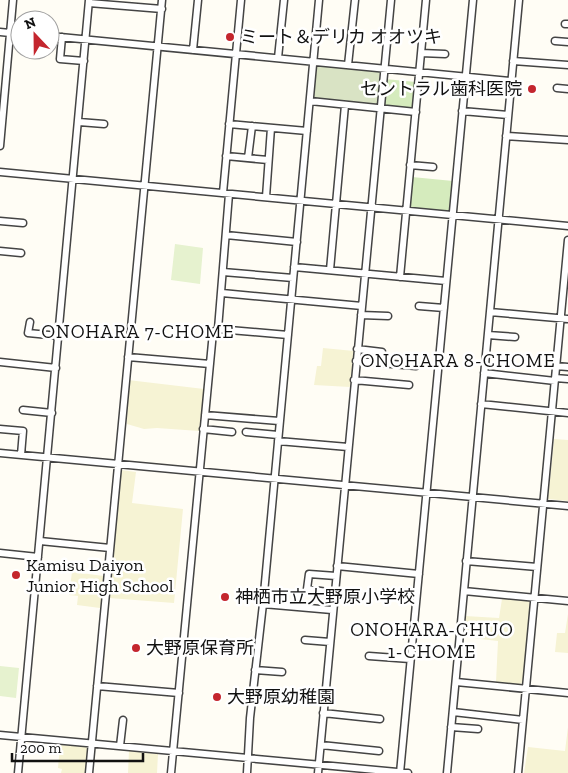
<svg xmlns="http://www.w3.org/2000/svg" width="568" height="773" viewBox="0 0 568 773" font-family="'Zilla Slab','Noto Sans JP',serif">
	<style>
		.farmland { fill: #f6f3d4 }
		.green { fill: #d5ebbd }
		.cemetery { fill: #d9e3c4 }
		.pitch { fill: #e6f2cf }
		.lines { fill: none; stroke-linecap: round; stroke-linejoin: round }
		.minor-casing { stroke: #444; stroke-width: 9 }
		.minor { stroke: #fff; stroke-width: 6 }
		.poi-dot { fill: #c4262e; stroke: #fff; stroke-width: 2 }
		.labels { text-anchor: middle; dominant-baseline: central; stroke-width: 5; stroke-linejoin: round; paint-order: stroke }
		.poi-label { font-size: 18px; fill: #111; stroke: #fff; text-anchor: start }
		.neighbourhood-label { font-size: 19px; letter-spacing: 1px; fill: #111; stroke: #fff }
	</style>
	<rect width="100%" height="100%" fill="#fffdf5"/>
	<path class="farmland" d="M323,348L354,351L350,387L314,385L317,366H321Z
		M128,380L204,389L199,431L157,428L144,429L127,424Z
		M554,439L568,440V501L548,499Z
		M121,470L136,472L132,503L183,509L174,603L109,598Z
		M72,572L104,576L100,608L77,605L78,596L69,595Z
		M504,598L530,601L525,681L518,685L496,682L498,641L463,637L465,616L499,618L502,599Z
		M568,614V653L555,652L557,633H565Z
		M568,727V773H524L528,747L565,751Z
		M60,745L86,747L88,750L86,773H61L62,769L58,768Z
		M129,751L158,754L157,773H128Z"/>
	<path class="green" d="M385,79L416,82L414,108L411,109L384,107Z
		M412,177L453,181L450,212L409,208Z"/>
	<path class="cemetery" d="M317,65L380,71L377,106L313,98L316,67Z"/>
	<path class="pitch" d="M175,244L203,248L200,284L171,280Z
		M0,666L19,668L16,698L0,696Z"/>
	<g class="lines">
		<g class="minor-casing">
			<path id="minor" d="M89,3L162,9
				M565,24H568
				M0,32L20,34
				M50,36L511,81
				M62,37L60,59L84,61
				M555,41L568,42
				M193,50L198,0
				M421,53L445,54
				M278,58L284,0
				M513,61L568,65
				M348,65L355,0
				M557,88L568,89
				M486,92L487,79
				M310,101L416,112
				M462,111L508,115
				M79,122L104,124
				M229,124L307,131
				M506,136L568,140
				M0,146L13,0
				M226,156L268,160
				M248,158L252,126
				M410,165L433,167
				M0,172L568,226
				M223,193L241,0
				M266,197L271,128
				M0,221L23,223
				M226,235L297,242
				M0,251L21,253
				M294,267L446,281
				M330,270L345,105
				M223,272L293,278
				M400,277L426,0
				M222,293L362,306
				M419,306L444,308
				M490,312L568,319
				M361,315L388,316
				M30,322L28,333L59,336
				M218,329L288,335
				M488,335L515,337
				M357,349L382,352
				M128,357L210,364
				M356,361L416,366
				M0,362L56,368
				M556,366L568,367
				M484,373L555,381
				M555,378L568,379
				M354,380L409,385
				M481,404L568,413
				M23,410L52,413
				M205,415L279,421
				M0,429L23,431L21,455
				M203,429L232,432
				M246,432L278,435
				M278,441L348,447
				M0,453L568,506
				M40,541L110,548
				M0,553L38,557
				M466,561L537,567
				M337,566L419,574
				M464,591L568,601
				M334,593L307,589L309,574L336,576
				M263,604L332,610
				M305,640L330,642
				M369,656L410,659
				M255,670L282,672
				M456,682L568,693
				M97,686L179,693
				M453,712L523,720
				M323,713L380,719
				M451,727L478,729
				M0,735L408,773
				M321,745L379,751
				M120,746L123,720
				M18,773L89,0
				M89,773L162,0
				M171,773L213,332L218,329L229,194
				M247,773L250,718L263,604L319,0
				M318,773L391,0
				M400,773L473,0
				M447,773L519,0
				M518,773L568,240"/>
		</g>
		<use href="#minor" class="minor"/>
	</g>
	<g class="poi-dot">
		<circle cx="230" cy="37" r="5"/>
		<circle cx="532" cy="89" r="5"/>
		<circle cx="16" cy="575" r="5"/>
		<circle cx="225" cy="597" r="5"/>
		<circle cx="136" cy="648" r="5"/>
		<circle cx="217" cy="697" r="5"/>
	</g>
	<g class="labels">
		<g class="poi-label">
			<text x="240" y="37">ミート＆デリカ オオツキ</text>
			<text x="522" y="89" text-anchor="end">セントラル歯科医院</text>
			<text x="26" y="565">Kamisu Daiyon<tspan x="26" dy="21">Junior High School</tspan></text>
			<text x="235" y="597">神栖市立大野原小学校</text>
			<text x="146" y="648">大野原保育所</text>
			<text x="227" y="697">大野原幼稚園</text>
		</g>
		<g class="neighbourhood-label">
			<text x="138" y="331">ONOHARA 7-CHOME</text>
			<text x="458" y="360">ONOHARA 8-CHOME</text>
			<text x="432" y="629">ONOHARA-CHUO<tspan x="432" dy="22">1-CHOME</tspan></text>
		</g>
	</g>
	<g transform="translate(35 35) rotate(338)"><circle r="24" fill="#ffffff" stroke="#a0a0a0"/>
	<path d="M0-4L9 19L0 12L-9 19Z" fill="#c4262e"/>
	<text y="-8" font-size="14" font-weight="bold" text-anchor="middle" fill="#111111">N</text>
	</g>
	<path d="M12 753v8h131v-8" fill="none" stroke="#111111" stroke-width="2.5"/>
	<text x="20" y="753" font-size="15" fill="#111111" stroke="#ffffff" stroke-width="4" paint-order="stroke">200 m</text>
</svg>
